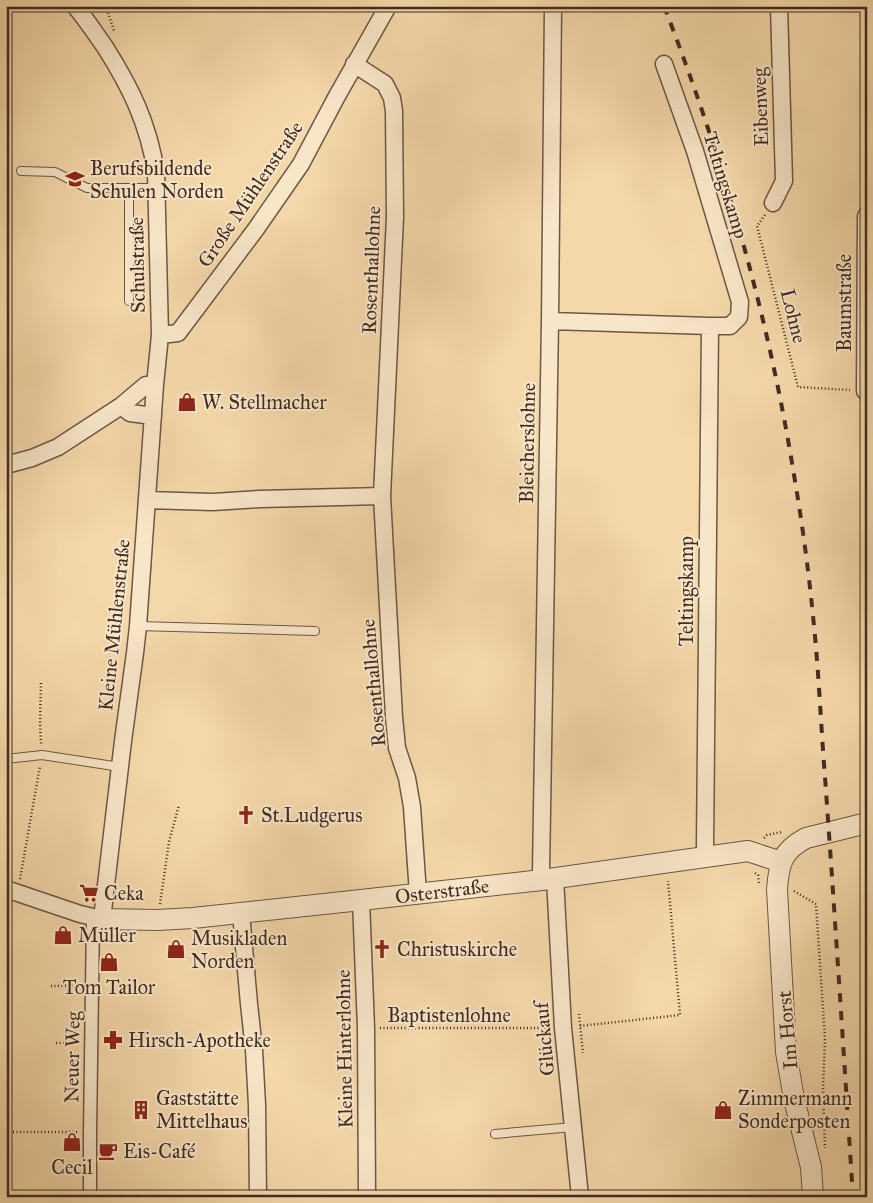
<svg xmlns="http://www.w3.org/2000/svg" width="873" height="1203" viewBox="0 0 873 1203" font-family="'IM FELL Great Primer',serif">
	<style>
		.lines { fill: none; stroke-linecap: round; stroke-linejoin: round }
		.service-casing { stroke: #6d5745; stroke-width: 10 }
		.pedestrian-casing { stroke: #6d5745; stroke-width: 15 }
		.minor-casing { stroke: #6d5745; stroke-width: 19 }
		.tertiary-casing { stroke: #6d5745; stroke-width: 22 }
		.path { stroke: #402c23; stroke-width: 2.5; stroke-dasharray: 1 2.5; stroke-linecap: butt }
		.service { stroke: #f8e6c8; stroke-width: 8 }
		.pedestrian { stroke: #f8e6c8; stroke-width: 12 }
		.minor { stroke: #f8e6c8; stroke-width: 16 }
		.tertiary { stroke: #f8e6c8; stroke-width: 20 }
		.rail { stroke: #402c23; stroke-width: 4; stroke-dasharray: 9 9; stroke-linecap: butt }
		.labels { text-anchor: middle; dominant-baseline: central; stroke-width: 4; stroke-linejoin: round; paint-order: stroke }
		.street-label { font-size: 20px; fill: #402c23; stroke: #f8e6c8 }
		.poi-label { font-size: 20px; fill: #402c23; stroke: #f8e6c8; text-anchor: start }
	</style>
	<rect width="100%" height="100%" fill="#f5d8aa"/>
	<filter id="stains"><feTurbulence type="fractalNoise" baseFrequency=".004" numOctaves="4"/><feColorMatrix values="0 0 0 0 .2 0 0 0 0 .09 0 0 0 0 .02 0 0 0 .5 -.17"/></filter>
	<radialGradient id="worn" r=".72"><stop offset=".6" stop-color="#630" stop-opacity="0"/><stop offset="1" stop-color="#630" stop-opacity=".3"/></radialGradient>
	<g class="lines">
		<g class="service-casing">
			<path id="service" d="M21,171L55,172L87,188H156
				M129,301V188
				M138,626L315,631
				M6,759L42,755L120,767
				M495,1134L573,1127"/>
		</g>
		<g class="pedestrian-casing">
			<path id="pedestrian" d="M90,1197V1132L93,918"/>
		</g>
		<g class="minor-casing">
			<path id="minor" d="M354,64L385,84L392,98L394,111L395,217L382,496L394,717L397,748L407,778L412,807L418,894
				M664,64L695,151L740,302L739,317L730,326H710L705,846L707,856
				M773,203L784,181L779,6
				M550,321L710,326
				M160,335L178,333L256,229L301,164L337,96L388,6
				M865,391L866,216
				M121,406L130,413L153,416
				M6,465L32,458L58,447L121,406L146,385H155
				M147,500L213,502L260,499L382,496
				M555,878L563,1028L580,1197
				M542,880L541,872L550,321L553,6
				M6,889L80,914L102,919L123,741L135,653L138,626L155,385L160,335L156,172C148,123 131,88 105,47C95,33 86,19 75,6
				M361,900L366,1028L367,1197
				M241,913L249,1004L254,1050L257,1105L258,1197"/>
		</g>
		<g class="tertiary-casing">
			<path id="tertiary" d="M102,919L157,920L193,918L361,900L542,880L748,851L781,862
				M813,1197L811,1167L794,1099L786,1052L777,889C779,863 782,851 806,838L867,823"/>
		</g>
		<path class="path" d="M106,6L114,31
			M765,215L757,226L798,387L850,390
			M41,683L40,722L41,744
			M764,838L767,835L782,832
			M755,873L758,875L759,883
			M20,879L40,766
			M794,891L816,904L825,1039L823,1089L825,1148
			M160,904L169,842L179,805
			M51,986L80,985
			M579,1014L583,1053
			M580,1026L680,1015L668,881
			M380,1028H549
			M56,1043H77
			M6,1132H77"/>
		<use href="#service" class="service"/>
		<use href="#pedestrian" class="pedestrian"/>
		<use href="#minor" class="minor"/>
		<use href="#tertiary" class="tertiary"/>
		<path class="rail" d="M664,6C722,156 767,310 793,469C802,521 809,573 814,626C819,676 821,727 825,777C835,917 844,1057 853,1197"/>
	</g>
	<defs>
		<g id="school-bare" transform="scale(1.5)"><path d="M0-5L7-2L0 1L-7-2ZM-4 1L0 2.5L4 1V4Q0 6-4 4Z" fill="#8f2418" stroke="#f8e6c8" stroke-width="2.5" paint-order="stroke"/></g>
		<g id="shop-bare" transform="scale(1.5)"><path d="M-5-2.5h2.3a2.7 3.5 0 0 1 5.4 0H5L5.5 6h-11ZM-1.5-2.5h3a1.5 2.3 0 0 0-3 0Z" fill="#8f2418" stroke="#f8e6c8" stroke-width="2.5" paint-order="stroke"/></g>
		<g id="church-bare" transform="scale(1.5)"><path d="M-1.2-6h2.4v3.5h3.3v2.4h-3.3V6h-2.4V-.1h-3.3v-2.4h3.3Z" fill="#8f2418" stroke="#f8e6c8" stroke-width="2.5" paint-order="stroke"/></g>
		<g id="supermarket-bare" transform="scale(1.5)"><path d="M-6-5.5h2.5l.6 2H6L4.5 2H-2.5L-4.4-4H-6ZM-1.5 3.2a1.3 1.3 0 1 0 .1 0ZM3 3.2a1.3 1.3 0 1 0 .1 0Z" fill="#8f2418" stroke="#f8e6c8" stroke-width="2.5" paint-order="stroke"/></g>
		<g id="pharmacy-bare" transform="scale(1.5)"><path d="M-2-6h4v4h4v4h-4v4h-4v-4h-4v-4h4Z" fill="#8f2418" stroke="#f8e6c8" stroke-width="2.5" paint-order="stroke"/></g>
		<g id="building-bare" transform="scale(1.5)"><path d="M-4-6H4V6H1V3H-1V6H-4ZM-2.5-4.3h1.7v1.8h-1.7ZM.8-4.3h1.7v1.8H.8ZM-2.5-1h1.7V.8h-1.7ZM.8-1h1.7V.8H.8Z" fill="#8f2418" stroke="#f8e6c8" stroke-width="2.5" paint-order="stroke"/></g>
		<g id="cafe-bare" transform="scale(1.5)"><path d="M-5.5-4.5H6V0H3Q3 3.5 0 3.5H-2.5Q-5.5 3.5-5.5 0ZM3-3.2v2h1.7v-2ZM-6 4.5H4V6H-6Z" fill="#8f2418" stroke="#f8e6c8" stroke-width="2.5" paint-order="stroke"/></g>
	</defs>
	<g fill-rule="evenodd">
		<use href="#school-bare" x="75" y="179"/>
		<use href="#shop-bare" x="187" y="402"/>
		<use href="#church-bare" x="246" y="815"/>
		<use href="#supermarket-bare" x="89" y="893"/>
		<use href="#shop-bare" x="63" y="935"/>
		<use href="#shop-bare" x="176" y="949"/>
		<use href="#church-bare" x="382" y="949"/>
		<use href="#shop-bare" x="109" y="962"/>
		<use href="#pharmacy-bare" x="113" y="1040"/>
		<use href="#building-bare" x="141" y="1110"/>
		<use href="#shop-bare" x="723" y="1110"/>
		<use href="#shop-bare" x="72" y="1142"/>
		<use href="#cafe-bare" x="108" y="1151"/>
	</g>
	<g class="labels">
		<g class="street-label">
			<text transform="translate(760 107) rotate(-92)">Eibenweg</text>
			<text transform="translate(726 185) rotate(73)">Teltingskamp</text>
			<text transform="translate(250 194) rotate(-56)">Große Mühlenstraße</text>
			<text transform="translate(137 265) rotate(-91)">Schulstraße</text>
			<text transform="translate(371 270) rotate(-88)">Rosenthallohne</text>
			<text transform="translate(844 303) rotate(-90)">Baumstraße</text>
			<text transform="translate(794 316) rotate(76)">Lohne</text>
			<text transform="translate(527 443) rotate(-89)">Bleicherslohne</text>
			<text transform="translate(686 591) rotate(-90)">Teltingskamp</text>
			<text transform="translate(114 625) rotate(-84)">Kleine Mühlenstraße</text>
			<text transform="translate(373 683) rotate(-95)">Rosenthallohne</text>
			<text transform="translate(442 891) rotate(-7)">Osterstraße</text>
			<text x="449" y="1015">Baptistenlohne</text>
			<text transform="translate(787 1030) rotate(-95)">Im Horst</text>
			<text transform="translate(544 1039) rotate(-95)">Glückauf</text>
			<text transform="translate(344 1049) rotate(-91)">Kleine Hinterlohne</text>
			<text transform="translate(72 1057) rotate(-89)">Neuer Weg</text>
		</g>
		<g class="poi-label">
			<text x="90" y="168">Berufsbildende<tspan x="90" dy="23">Schulen Norden</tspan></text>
			<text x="202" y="402">W. Stellmacher</text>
			<text x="261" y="815">St.Ludgerus</text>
			<text x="104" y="893">Ceka</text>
			<text x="78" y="935">Müller</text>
			<text x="191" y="938">Musikladen<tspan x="191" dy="23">Norden</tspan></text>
			<text x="397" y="949">Christuskirche</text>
			<text x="109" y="987" text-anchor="middle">Tom Tailor</text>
			<text x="128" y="1040">Hirsch-Apotheke</text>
			<text x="156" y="1098">Gaststätte<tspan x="156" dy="23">Mittelhaus</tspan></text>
			<text x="738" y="1098">Zimmermann<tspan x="738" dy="23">Sonderposten</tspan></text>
			<text x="123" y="1151">Eis-Café</text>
			<text x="72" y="1167" text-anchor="middle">Cecil</text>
		</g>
	</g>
	<rect width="873" height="1203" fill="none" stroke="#f5d8aa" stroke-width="25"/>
	<rect x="8" y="8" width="858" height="1188" fill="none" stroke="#402c23" stroke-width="2.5"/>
	<rect x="12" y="12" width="848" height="1178" fill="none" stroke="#402c23"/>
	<rect width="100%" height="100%" filter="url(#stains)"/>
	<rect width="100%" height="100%" fill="url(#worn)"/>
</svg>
